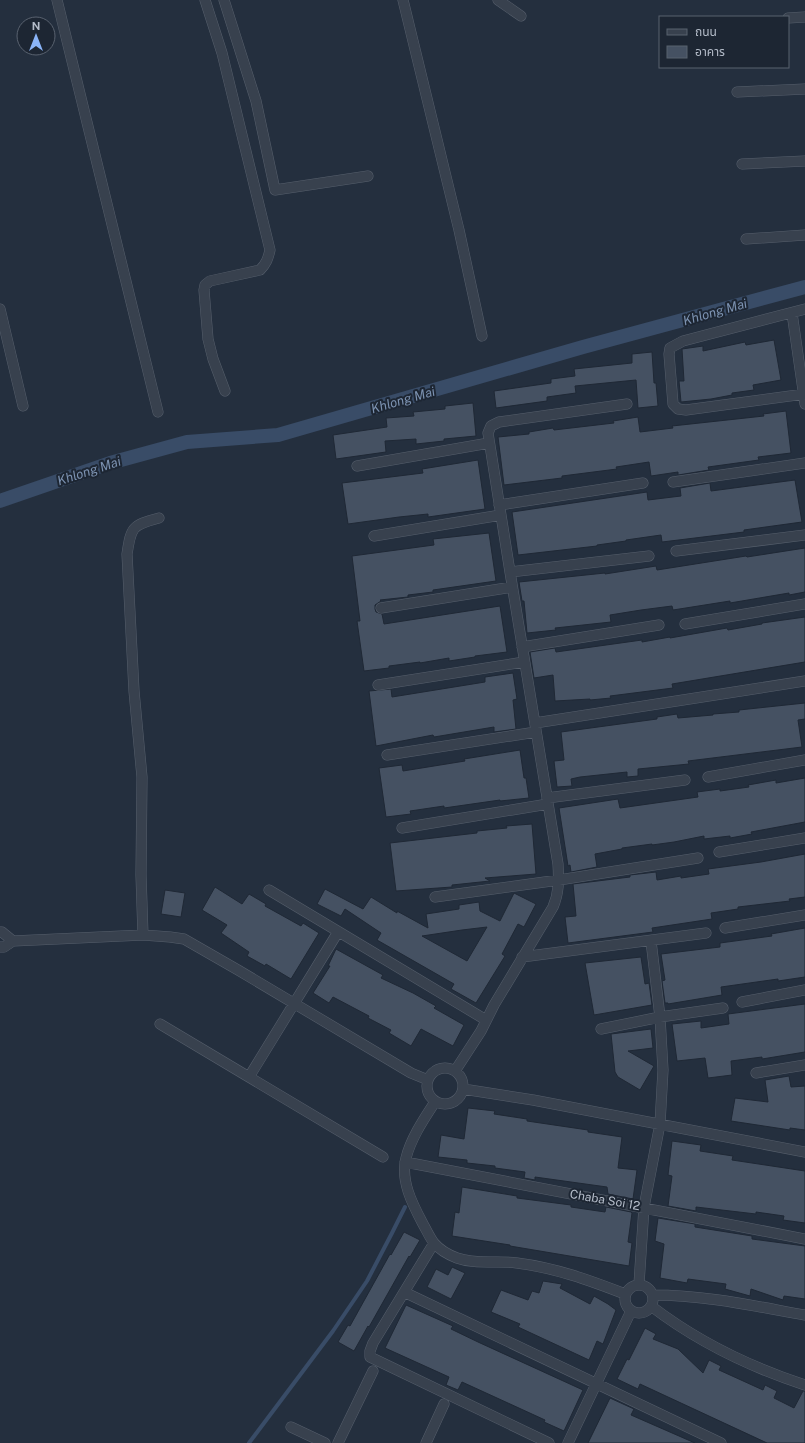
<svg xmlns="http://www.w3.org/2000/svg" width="805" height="1443" viewBox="0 0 805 1443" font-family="'Public Sans','Noto Sans Thai',sans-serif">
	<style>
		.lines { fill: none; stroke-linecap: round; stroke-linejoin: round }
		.stream { stroke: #394c67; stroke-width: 4 }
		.canal { stroke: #394c67; stroke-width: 14 }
		.building { fill: #455162; stroke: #1f2835; fill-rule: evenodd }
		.minor-casing { stroke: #565f6c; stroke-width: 11 }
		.minor { stroke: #38414e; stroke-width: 10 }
		.labels { text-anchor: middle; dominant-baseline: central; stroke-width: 4; stroke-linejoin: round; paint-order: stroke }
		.street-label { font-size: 12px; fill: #b4bcc9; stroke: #1d2633 }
		.water-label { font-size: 13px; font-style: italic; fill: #7c92b1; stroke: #1d2633 }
	</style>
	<rect width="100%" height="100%" fill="#242f3e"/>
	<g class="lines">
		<path class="stream" d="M249,1443L333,1331L367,1281L392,1233L405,1207"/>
		<path class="canal" d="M0,501L110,463L187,442L278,435L583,347L805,287"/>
	</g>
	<path class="building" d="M774,340L781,380L753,385L754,390L732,393V395L711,399L681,402L679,381H684L682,349L703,346V351L745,342L746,345Z
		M652,352L654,383H656L658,406L638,408L636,380L575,386L576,393L547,397V401L496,408L494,391L551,383V379L575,376L574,369L632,363V354Z
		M473,403L476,436L444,439V441L416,444V439L385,441L386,452L336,459L333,435L387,427L386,418L414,416L413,412L445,409V406Z
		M786,411L791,453L758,457L759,460L708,467L709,470L678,475V472L651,476L649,462L616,467L617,469L562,476V478L504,485L498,437L529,434V432L553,428L554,430L614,423L613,421L638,417L640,432L673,428L672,426L764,416L763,414Z
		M478,460L485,509L428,517V514L399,517L348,524L342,483L423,473L422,469Z
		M795,480L802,522L744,530V532L662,542L661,535L626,540V541L597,545V546L518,555L512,512L647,492L648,500L681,496L680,488L710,483L711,491Z
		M489,533L496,581L433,590V592L408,595V597L380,600L381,601L375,605V609L376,612L382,614L384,624L500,606L507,652L475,656V657L449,661V658L420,663V662L389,666V668L364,671L357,621H360L352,556L434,545L433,539Z
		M805,548V592L789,595V593L730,603V601L673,610L672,606L641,610L610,615L611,622L555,628L556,630L527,633L524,601H522L519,582L605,573V574L656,566L657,570L746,556L747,557Z
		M805,617V662L672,684L673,688L610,696L611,698L590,700V699L555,701L553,675L534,678L530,652L555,648L556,652L642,640V642L670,637V638L727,628L728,630L762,624V623Z
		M513,673L517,699L513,700L516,729L494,732V727L434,737L433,735L376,746L369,691L391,689L392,697L485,682V677Z
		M805,703V719L798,720L802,747L688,761L689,764L638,769V776L627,777V772L580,777L571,779L572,786L557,787L554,761L564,760L561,732L657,719V717L677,714L678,718L713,715V714L739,712V710Z
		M520,750L524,778H526L529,798L500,801V800L444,808V806L410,811L411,814L386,817L379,768L402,765L403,771L465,761L464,759Z
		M805,778V822L751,832L752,834L730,838V836L704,839V836L674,842L652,845V844L622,848V849L595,854L597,867L571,872L570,865L568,866L559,808L618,799L620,808L698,797L697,792L720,789V791L749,787L748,785L776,780V783Z
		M532,824L536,874L485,878L490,881L452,885V887L396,891L390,843L477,833V831L507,828L506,826Z
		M805,854V897L789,899L790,901L738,907V909L711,913L712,919L652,928L653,932L568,943L565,917L576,916L573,884L630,877V875L656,872L657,880L681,876V878L709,874L708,869L761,862Z
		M215,887L242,904L249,894L266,904L265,906L301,926L303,923L319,933L291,979L266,964L265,966L247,956L249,952L221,933L227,925L202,910Z
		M325,889L363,909L371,897L397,913V911L428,928L426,914L459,909V905L479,902L480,911L500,921L514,893L536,904L524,927L518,924L502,954L505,956L476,1003L451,989L454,984L377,940L381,933L345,909L341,916L317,904ZM487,927L467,961L422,936L462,930Z
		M165,890L185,893L181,917L161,914Z
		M805,928V977L778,981V979L721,987L722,995L668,1004V1003H665L662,981L665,980L661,954L720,947V943L772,936L771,934Z
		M336,949L383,975L381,978L413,993L436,1006L434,1008L464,1025L453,1046L421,1029L411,1046L389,1033L391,1030L368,1018L369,1016L333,997L329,1003L313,993L330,966H328Z
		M641,957L645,984L649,983L652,1005L594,1015L585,963Z
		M805,1004V1052L762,1059V1057L731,1061L732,1075L708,1078L705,1058L677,1061L672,1024L701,1021V1028L729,1024L728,1014Z
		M651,1029L653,1048L628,1051L654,1066L640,1090L618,1077L615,1072L611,1034Z
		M789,1076L791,1087L805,1086V1130L790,1128V1130L731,1121L735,1098L768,1102L765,1080Z
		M468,1108L495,1111L494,1114L527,1119V1121L588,1130V1132L622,1137L618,1168L637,1170L633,1199L608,1194L607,1187L535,1177V1180L524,1178L525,1172L495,1168V1166L467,1163V1160L438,1157L441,1135L464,1139Z
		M672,1141L701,1145L700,1151L733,1156L732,1160L805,1171V1223L783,1220L784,1216L756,1212V1214L696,1207V1211L668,1206L672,1176L668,1175Z
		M462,1187L517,1196V1198L571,1205V1207L605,1212L606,1207L631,1212L632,1213L628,1242L632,1243L629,1266L510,1246V1245L452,1236L455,1212L459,1213Z
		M658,1218L695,1224V1227L752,1236V1239L805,1246V1299L784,1296L783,1300L751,1289L750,1296L725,1289L726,1284L688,1279L687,1283L660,1278L664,1244L655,1241Z
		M404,1232L420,1240L410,1257L409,1256L369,1327L368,1326L354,1351L338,1342L348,1325L350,1326L390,1254L391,1255Z
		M452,1267L465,1273L451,1299L427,1287L436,1269L448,1275Z
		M543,1281L562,1284L560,1288L590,1304L594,1296L608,1304L616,1310L603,1344L597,1341L589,1360L518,1327L520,1324L491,1312L501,1290L528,1300L532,1291L539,1293Z
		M406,1305L453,1326L451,1329L478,1342L583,1390L564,1431L544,1422L545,1420L462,1382L458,1390L446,1385L449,1377L385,1348Z
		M645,1328L656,1334L653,1339L678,1349L703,1373L709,1360L721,1366L719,1370L763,1390L765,1385L777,1391L774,1398L794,1408L803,1391H805V1443H767L640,1384L638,1389L617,1379L627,1359L629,1360Z
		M610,1398L634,1409L631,1415L695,1443H588Z"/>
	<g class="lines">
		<g class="minor-casing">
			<path id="minor" d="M57,0L158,412
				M205,0L222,53L270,250C268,259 266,264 260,270L210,281L205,285L204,290L208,339L213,359L225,391
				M224,0L256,101L275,190L368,176
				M403,0L459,230L482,336
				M498,0L521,16
				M788,18L805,17
				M737,92L805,89
				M742,164L805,161
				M746,239L805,235
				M0,309L23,406
				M805,309L683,341L670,348L669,354L673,404L678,409L686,410L805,394
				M792,313L805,404
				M357,466L489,443
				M673,482L805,463
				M499,505L643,483
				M374,536L501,515
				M676,551L805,535
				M510,572L649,556
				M381,608L512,587
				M685,624L805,604
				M522,647L659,625
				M378,685L524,662
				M535,723L805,681
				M387,755L536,732
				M708,777L805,760
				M547,798L685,780
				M402,828L548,804
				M719,852L805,838
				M269,890L486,1020
				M435,897L559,880L698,858
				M725,928L805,915
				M0,932H2L13,941
				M143,935L141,875L142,777L134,691L127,554C131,527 132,525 159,518
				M0,947H4L13,941L143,935L170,937L184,939L238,970L411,1073L428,1080
				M522,957L706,933
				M742,1002L805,990
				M160,1024L383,1157
				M601,1029L660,1017L723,1008
				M427 1086a18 18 0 1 1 36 0a18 18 0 1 1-36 0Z
				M455,1071L481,1031L494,1005L553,907C559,893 559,880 558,864L510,572L488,433L491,426L499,422L627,404
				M756,1073L805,1065
				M249,1077L338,932
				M463,1089L533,1100L805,1152
				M435,1102C424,1119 411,1138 406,1158C400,1181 413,1205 423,1224C427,1231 430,1238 434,1243C439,1249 449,1255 457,1258C476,1265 497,1260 517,1263C556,1268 589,1280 625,1294
				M405,1162L805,1239
				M434,1243L373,1343L370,1351V1357L549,1443
				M639,1284L644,1207L660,1124L663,1070L660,1017L651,941
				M625 1299a14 14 0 1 1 28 0a14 14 0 1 1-28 0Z
				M404,1292L721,1443
				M653,1295C705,1295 754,1306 805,1315
				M651,1306C698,1342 750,1367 805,1385
				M291,1427L325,1443
				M338,1443L373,1371
				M426,1443L444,1404
				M568,1443L631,1311"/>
		</g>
		<use href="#minor" class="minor"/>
	</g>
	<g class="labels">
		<g class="street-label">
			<text transform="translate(605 1200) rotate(10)">Chaba Soi 12</text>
		</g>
		<g class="water-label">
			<text transform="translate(715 312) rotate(-16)">Khlong Mai</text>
			<text transform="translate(403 400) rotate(-16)">Khlong Mai</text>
			<text transform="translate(89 471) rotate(-18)">Khlong Mai</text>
		</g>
	</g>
	<rect x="659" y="16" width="130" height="52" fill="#1d2633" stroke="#59626f"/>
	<rect x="667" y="29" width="20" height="6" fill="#38414e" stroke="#59626f"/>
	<text x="695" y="36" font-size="12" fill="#b4bcc9">ถนน</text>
	<rect x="667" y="46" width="20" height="12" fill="#455162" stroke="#59626f"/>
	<text x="695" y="56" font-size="12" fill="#b4bcc9">อาคาร</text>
	<g transform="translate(36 36)"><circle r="19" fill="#1d2633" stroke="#59626f"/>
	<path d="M0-3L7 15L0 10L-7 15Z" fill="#8ab4f8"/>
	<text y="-6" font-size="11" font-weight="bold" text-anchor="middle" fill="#b4bcc9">N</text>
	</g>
</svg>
